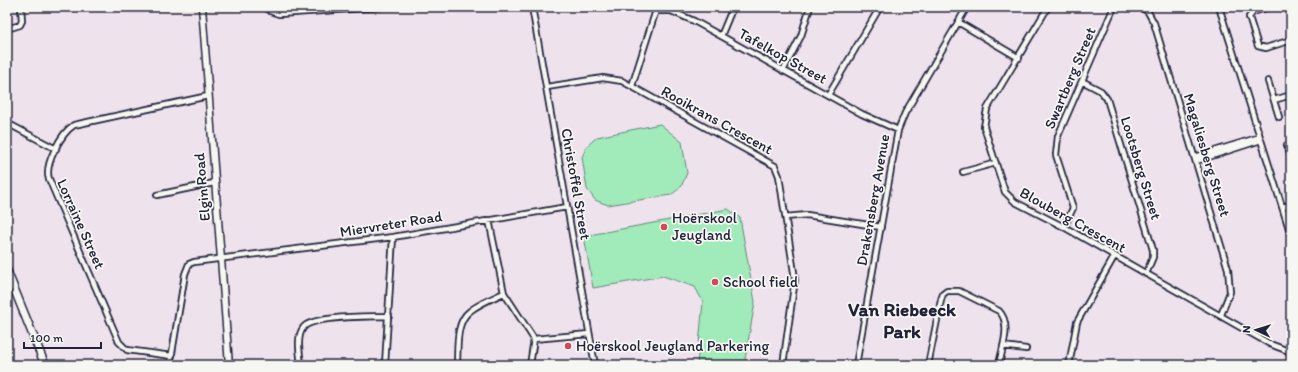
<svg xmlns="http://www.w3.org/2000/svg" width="1298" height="372" viewBox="0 0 1298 372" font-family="Itim,sans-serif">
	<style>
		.green { fill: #a1ebba; stroke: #62867a }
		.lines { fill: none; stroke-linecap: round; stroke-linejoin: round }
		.minor-casing { stroke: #22223b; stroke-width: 8 }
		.tertiary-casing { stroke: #22223b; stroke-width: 9 }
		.primary-casing { stroke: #22223b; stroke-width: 10 }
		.minor { stroke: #f6f6f2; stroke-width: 4.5 }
		.tertiary { stroke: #f6f6f2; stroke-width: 6 }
		.primary { stroke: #f6f6f2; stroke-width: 7 }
		.poi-dot { fill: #d1495b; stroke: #f6f6f2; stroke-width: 1.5 }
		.labels { text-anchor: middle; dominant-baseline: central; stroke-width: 3.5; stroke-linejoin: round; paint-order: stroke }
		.street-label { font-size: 15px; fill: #22223b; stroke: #f6f6f2 }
		.poi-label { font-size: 15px; fill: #22223b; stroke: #f6f6f2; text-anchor: start }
		.district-label { font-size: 19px; font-weight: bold; fill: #22223b; stroke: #f6f6f2 }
	</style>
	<rect width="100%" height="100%" fill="#eee3ed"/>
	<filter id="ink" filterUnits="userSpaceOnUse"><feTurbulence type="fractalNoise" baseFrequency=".025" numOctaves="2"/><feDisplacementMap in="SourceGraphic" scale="8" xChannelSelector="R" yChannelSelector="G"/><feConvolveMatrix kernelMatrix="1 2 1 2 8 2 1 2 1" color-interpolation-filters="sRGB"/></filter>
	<g filter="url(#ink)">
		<path class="green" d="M660,124L682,142L687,173L681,187L671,195L608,205L595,200L587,189L582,157L587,146L597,137Z
			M728,209L740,218L755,302L744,365H697L703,302L695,287L663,276L593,288L584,236Z"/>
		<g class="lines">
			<g class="minor-casing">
				<path id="minor" d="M265,7L270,11L279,14L379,7
					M532,7L595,365
					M1048,7L987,109L984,127L1005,192L1015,202L1064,227L1270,344L1291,352
					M1141,7L1148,12L1154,23L1228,269L1230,292L1221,315
					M1219,7L1291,235
					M1269,7L1253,12L1249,17L1258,46L1266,48L1291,40
					M656,11H671L694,21L862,114L898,130
					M958,22L1019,58
					M7,29L20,25L22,21L21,7
					M721,36L733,7
					M783,71L801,36L810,7
					M1082,81L1101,91L1107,99L1153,250V257L1146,274
					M1268,81L1279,117
					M632,86L657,7
					M547,87L603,78L622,81L775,166L779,176L795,279L783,365
					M828,95L880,7
					M1274,100L1291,95
					M7,123L56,149
					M1287,145L1291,157
					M1195,157L1260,137
					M1196,161L1261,140
					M963,172L996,163
					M157,195L214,183
					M1282,207L1291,205
					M786,217L807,215L881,227
					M489,220L504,293L534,339L589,334
					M1064,227L1073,208L1056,155L1058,136L1114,7
					M1003,346L1026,349
					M172,356L127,350L119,342L49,179C44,165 61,133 74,125L208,96
					M170,365L185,274L189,264L194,262L393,237L567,207
					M301,365C300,354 296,338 303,328C311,315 373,317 389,316
					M385,365L393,237
					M457,365C458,348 455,322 470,311C480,303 493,298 504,293
					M530,365L534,339
					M856,365L898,130L905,113L967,7
					M928,365L941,300L943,294L947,291H959L999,311C1012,324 1002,348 999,365
					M1069,365L1077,322L1114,257"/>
			</g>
			<g class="tertiary-casing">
				<path id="tertiary" d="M202,7L229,365"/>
			</g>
			<g class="primary-casing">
				<path id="primary" d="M7,271L45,365"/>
			</g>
			<use href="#minor" class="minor"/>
			<use href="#tertiary" class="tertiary"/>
			<use href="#primary" class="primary"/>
		</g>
	</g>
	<g class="poi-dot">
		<circle cx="664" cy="227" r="4"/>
		<circle cx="715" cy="282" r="4"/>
		<circle cx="568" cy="346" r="4"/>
	</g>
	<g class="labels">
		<g class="street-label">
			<text transform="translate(783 56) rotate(29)">Tafelkop Street</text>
			<text transform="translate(1070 78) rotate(-67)">Swartberg Street</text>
			<text transform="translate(717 120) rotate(29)">Rooikrans Crescent</text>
			<text transform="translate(1207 155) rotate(73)">Magaliesberg Street</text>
			<text transform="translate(1141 168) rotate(73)">Lootsberg Street</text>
			<text transform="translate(576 184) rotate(80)">Christoffel Street</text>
			<text transform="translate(202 187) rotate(-95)">Elgin Road</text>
			<text transform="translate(873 200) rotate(-80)">Drakensberg Avenue</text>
			<text transform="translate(1073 220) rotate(29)">Blouberg Crescent</text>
			<text transform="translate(81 224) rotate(66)">Lorraine Street</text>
			<text transform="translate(391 224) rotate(-9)">Miervreter Road</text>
		</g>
		<g class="poi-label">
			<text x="672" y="218">Hoërskool<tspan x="672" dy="17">Jeugland</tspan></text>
			<text x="723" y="282">School field</text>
			<text x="576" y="346">Hoërskool Jeugland Parkering</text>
		</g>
		<g class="district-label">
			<text x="902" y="309">Van Riebeeck<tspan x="902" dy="22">Park</tspan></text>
		</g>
	</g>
	<rect width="1298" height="372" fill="none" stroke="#f6f6f2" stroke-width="24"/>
	<rect x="12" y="12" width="1274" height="348" fill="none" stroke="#22223b" stroke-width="1.5" filter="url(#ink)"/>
	<g transform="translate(1256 330) rotate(274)" stroke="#f6f6f2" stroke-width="3" paint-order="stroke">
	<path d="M0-3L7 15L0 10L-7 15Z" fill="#22223b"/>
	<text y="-6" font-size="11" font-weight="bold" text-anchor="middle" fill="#22223b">N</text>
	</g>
	<path d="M24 342v6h77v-6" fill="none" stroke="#22223b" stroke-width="2"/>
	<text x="30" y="342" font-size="12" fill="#22223b" stroke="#f6f6f2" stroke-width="3" paint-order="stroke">100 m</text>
</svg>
